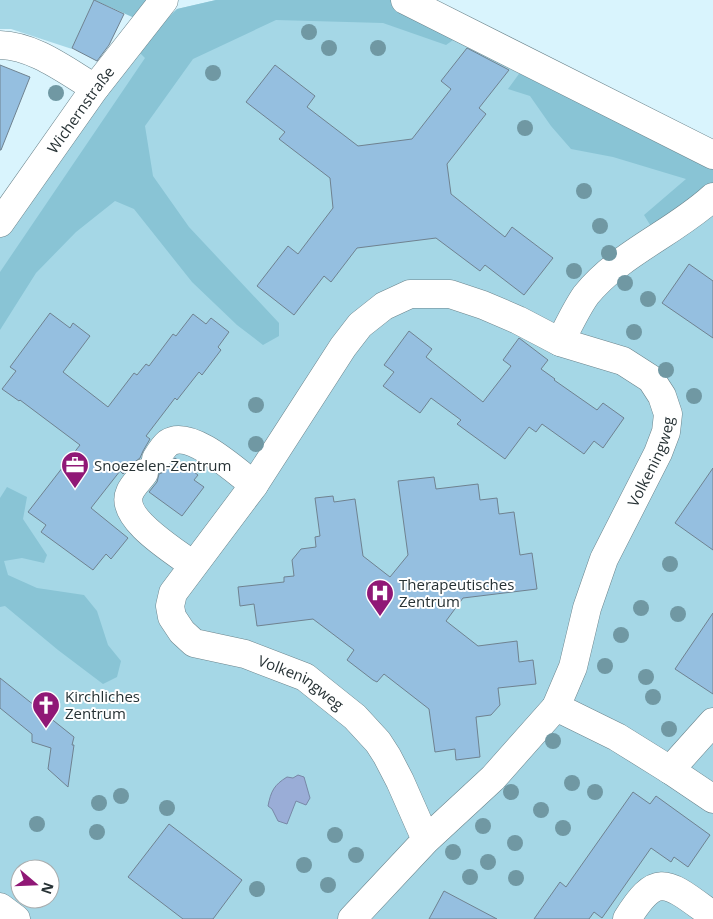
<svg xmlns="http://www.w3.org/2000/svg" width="713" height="919" viewBox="0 0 713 919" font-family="'Open Sans',sans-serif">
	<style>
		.green { fill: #a5d7e6; fill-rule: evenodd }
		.forest { fill: #89c4d5 }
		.water { fill: #9aadd7; stroke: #7888a6 }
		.building { fill: #95bfe0; stroke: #6f8290 }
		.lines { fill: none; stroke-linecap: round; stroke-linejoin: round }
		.minor-casing { stroke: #6b848c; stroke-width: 29 }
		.minor { stroke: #fff; stroke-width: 28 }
		.tree { fill: #7098a3 }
		.labels { text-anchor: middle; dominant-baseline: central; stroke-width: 4; stroke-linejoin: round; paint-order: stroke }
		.street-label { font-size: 15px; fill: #273235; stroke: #fff }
		.poi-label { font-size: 15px; fill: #273235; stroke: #fff; text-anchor: start }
	</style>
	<rect width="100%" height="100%" fill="#d9f4fd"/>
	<path class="green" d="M0,0H94L72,49L11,29H0Z
		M216,0H390L713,166V919H0V238L131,45L136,49L177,9ZM20,869H50V899H20Z"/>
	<path class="forest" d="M94,0H151L139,20Z
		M216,0H390L463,33L446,45L383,23L276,20L193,59L145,126L153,176L189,227L279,323V336L263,345L237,325L192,282L134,209L115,201L76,232L36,273L0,330V272L145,58L136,49L177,9Z
		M524,67L713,167V187L652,228L644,215L686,179L613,157L571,149L551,126L530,96L508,89Z
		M7,487L27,497L23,519L47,555L44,563L22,558L4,561L8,575L37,588L84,595L97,611L108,645L121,661L117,677L103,684L58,650L5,606L0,607V498Z"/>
	<path class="water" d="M298,775L304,777L310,798L306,805L296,801L287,824L278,821L272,809L268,806C271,791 274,785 287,777L293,778Z"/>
	<path class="building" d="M94,0L124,14L109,45L97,61L72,48Z
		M467,48L509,70L479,108L486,114L447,164L451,194L505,237L512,227L553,258L524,295L485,265L480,271L436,238L357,248L331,282L324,276L294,315L257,286L288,246L298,254L333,208L330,178L279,139L285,132L246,102L275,65L315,96L307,107L358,146L412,139L451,89L441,81Z
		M0,65L30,77L1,150H0Z
		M689,264L713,281V338L662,303Z
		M50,313L70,328L73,323L90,336L63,372L108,407L134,373L137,375L146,364L149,366L173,334L176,336L193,314L206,324L211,318L229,332L218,347L221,350L202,375L199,372L177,400L175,398L146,436L150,439L143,451L140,458L132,464L123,474L120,471L91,508L128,538L111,559L106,554L93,570L41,532L46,525L28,512L80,445L20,400L19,401L2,389L16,371L10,367Z
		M409,331L432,349L426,357L483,402L511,366L503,360L519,338L548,360L541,369L555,379L554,380L597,410L603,403L624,418L603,448L594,441L584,454L542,424L536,432L529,427L505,459L457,424L461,420L431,398L420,413L383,386L394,372L384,365Z
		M175,458L198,475L194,480L204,487L182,516L149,492L157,482L159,474L164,472L169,467Z
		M713,468V550L675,523Z
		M434,477L436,489L478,484L480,500L497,498L499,514L514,512L520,555L532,553L537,589L463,598L446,621L478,646L517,641L519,662L533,660L536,684L498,688L500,705L491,715L476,717L480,757L456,760L455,749L435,752L429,709L384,674L377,682L373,680L347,660L354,650L313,619L257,626L254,604L240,606L238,587L284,582V577L294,576L292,560L301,549L316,547L315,537L320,536L315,498L333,496L334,502L355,499L363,556L390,577L408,555L398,481Z
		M713,613V694L675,669Z
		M0,678L74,737L72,745H74L68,787L48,769L51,748L32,742V734L0,708Z
		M633,792L650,804L656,796L710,835L688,867L674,857L671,862L651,848L602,918L594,912L589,919H534L560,882L566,887Z
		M169,824L242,880L213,919H183L128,877Z
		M444,891L497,919H429Z"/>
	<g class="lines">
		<g class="minor-casing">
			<g id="minor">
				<path d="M405,0L713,155"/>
				<path d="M0,45C35,46 66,71 95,88"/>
				<path id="s1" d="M0,223L95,88L164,0"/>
				<path d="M560,342C568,327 576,309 586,295C620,253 674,233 713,197"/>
				<path d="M156,459C159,454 163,447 168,443C190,428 237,472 254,485"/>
				<path d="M144,473C140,479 133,485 130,492C118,518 176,552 193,565"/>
				<path d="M556,707L617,737L670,770L713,799"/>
				<path d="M670,770L713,722"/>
				<path d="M0,907L16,919"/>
				<path id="s2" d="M352,919L426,840L493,778L556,707L573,667L587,608L604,559L658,453L666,432L668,414L662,396L651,379L623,361L560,342L518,320L483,305L450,294H410L384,306L360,325L343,347L254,485L173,593L170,606L172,617L182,632L194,643L245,654L305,677L355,717L378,742L387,756L400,781L426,840"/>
				<path d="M627,919C655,874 665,880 704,909"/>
			</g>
		</g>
		<use href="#minor" class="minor"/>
	</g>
	<g class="tree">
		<circle cx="309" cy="32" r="8"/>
		<circle cx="329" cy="48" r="8"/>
		<circle cx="378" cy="48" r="8"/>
		<circle cx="213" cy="73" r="8"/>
		<circle cx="56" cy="93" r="8"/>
		<circle cx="525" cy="128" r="8"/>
		<circle cx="584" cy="191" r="8"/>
		<circle cx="600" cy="226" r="8"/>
		<circle cx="609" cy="253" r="8"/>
		<circle cx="574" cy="271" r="8"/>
		<circle cx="625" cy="283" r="8"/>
		<circle cx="648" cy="299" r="8"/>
		<circle cx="634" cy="332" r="8"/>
		<circle cx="666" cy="370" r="8"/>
		<circle cx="694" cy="396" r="8"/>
		<circle cx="256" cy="405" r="8"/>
		<circle cx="256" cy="444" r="8"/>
		<circle cx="670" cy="564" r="8"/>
		<circle cx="641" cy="608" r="8"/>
		<circle cx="678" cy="614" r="8"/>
		<circle cx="621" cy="635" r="8"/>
		<circle cx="605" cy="666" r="8"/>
		<circle cx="646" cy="677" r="8"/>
		<circle cx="653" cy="697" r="8"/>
		<circle cx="669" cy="729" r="8"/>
		<circle cx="553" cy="741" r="8"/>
		<circle cx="572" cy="783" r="8"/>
		<circle cx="511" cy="792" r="8"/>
		<circle cx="595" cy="792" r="8"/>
		<circle cx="121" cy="796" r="8"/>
		<circle cx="99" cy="803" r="8"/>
		<circle cx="167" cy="808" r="8"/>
		<circle cx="541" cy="810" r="8"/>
		<circle cx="37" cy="824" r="8"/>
		<circle cx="483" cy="826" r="8"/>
		<circle cx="563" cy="828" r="8"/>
		<circle cx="97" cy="832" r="8"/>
		<circle cx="335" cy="835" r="8"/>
		<circle cx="515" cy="843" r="8"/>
		<circle cx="453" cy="852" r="8"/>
		<circle cx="356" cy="855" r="8"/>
		<circle cx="488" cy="862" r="8"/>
		<circle cx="304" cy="865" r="8"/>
		<circle cx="470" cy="877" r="8"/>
		<circle cx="516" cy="878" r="8"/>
		<circle cx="328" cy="885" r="8"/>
		<circle cx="257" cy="889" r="8"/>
	</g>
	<defs>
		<g id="office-pin" transform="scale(1.4375)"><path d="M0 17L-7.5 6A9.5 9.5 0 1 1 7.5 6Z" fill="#901876" stroke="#fff"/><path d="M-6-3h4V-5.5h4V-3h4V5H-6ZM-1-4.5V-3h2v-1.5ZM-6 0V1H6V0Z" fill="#fff"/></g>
		<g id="hospital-pin" transform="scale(1.4375)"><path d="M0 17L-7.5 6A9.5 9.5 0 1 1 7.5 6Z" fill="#901876" stroke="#fff"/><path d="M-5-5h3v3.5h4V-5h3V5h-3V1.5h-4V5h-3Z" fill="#fff"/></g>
		<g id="church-pin" transform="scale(1.4375)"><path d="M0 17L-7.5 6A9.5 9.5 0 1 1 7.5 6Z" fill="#901876" stroke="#fff"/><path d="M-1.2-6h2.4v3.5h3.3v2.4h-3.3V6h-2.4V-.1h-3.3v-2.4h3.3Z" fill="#fff"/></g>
	</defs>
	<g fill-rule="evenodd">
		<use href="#office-pin" x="75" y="465"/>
		<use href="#hospital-pin" x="380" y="593"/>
		<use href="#church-pin" x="46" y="705"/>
	</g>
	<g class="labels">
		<g class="street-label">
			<text stroke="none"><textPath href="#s1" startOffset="139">Wichernstraße</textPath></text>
			<text stroke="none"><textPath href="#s2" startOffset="559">Volkeningweg</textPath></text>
			<text stroke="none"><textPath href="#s2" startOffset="1469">Volkeningweg</textPath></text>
		</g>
		<g class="poi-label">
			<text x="94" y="465">Snoezelen-Zentrum</text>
			<text x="399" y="584">Therapeutisches<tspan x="399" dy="17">Zentrum</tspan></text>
			<text x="65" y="696">Kirchliches<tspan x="65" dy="17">Zentrum</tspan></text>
		</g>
	</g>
	<g transform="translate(35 884) rotate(109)"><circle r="24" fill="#ffffff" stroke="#a9adae"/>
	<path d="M0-4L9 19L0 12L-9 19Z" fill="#901876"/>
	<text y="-8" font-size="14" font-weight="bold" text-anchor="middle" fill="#273235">N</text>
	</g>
</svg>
